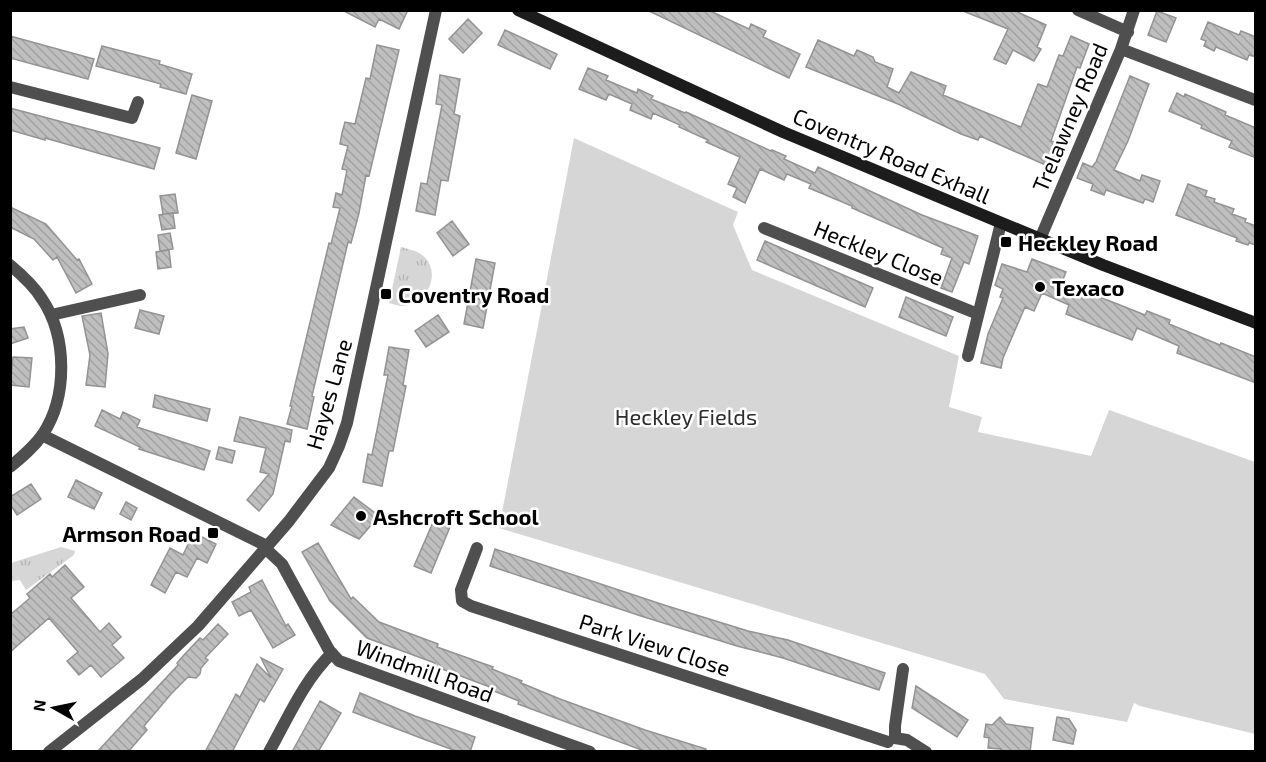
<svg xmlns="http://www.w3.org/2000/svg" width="1266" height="762" viewBox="0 0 1266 762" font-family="'Exo 2',sans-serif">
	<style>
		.grass { fill: url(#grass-tufts) }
		.park { fill: #d6d6d6 }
		.building { fill: url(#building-back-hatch); stroke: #939393; stroke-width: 1.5 }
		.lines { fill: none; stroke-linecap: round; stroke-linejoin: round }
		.minor { stroke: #4f4f4f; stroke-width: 12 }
		.secondary { stroke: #1c1c1c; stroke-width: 12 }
		.poi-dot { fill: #000; stroke: #fff; stroke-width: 2 }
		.labels { text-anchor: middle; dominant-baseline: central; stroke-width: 5; stroke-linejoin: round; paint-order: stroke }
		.street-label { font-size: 22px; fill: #000; stroke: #fff }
		.poi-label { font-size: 22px; font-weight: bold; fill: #000; stroke: #fff; text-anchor: start }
		.park-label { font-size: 22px; fill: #2d2d2d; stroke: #fff }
	</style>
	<defs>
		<pattern id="grass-tufts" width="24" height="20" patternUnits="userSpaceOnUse" patternTransform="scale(1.5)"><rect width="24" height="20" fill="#d6d6d6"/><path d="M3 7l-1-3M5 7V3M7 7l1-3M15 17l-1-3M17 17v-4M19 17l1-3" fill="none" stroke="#b6b6b6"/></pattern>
		<pattern id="building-back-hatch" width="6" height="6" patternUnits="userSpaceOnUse" patternTransform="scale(1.5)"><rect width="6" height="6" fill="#bfbfbf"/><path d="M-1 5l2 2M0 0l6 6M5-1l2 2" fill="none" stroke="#a2a2a2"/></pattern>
	</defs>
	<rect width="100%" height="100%" fill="#fff"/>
	<path class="grass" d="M401,247C407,249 414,250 419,253C443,267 431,303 403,306C399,306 393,304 389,303Z
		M61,547L75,551L74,555L26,590L20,580L11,581V563Z"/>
	<path class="park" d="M574,138L738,212L733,225L752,270L959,356L949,407L982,417L978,432L1091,456L1109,410L1255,462V734L1140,706L1134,703L1127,722L1004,699L985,674L499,528Z"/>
	<path class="building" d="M342,10H408L399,29L379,19L375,27Z
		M647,10H708L749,29L751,24L766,31L763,37L800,54L789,78Z
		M1013,10L1046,25L1037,47L1041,49L1034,61L1013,50L1006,64L994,59L1008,29L963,11Z
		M1157,11L1176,18L1166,42L1148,35Z
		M468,19L482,33L463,53L449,39Z
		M1208,22L1239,35L1241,31L1256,37V57L1249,55L1247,60L1216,47L1214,51L1204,46L1206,41L1201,39Z
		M505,30L557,54L550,69L498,45Z
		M10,36L94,59L88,79L10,58Z
		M1071,36L1089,44L1080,68L1077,67L1051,141L1060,144L1050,167L980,136L978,140L961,134L898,104L806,67L818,40L854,56L857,50L873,57L875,62L893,69L887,87L899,93L911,72L946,86L943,95L1021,127L1038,84L1047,87L1059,55L1063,56Z
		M377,45L399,50L369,176L366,175L359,213L351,243L348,242L312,396L314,397L307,429L287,424L292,406H290L329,243L331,244L340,208L333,207L336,193L342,195L347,170L342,169L348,146L340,144L342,133L345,122L355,124L366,78L370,79Z
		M102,46L160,61L159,64L192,74L186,94L160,87L161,84L96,66Z
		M588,68L608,76L606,80L637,93L638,89L653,96L651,99L685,113L686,112L771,151L772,150L786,156L784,159L815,173L818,167L922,215L978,236L969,264L964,262L952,292L941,288L952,258L941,254L943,248L852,208V206L809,188L811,184L787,174L784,180L760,169L745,203L733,197L737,188L728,184L740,157L706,142L708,140L679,127L680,125L653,113L651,119L630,110L632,104L609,94L606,100L579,89Z
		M440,75L460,79L454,114L460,116L448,181L441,180L435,215L416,211L421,183L427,184L438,126L442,105L436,104Z
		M1130,76L1149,84L1128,141L1114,170L1140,181L1142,175L1160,181L1153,202L1145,199L1143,203L1106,190L1104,195L1091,190L1093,184L1077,178L1083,163L1092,167L1096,162Z
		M1177,93L1184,97L1185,94L1226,112L1225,115L1256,128V158L1229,147L1232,141L1201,128L1202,125L1169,111Z
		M192,95L212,101L196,159L176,153Z
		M10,108L160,148L154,169L45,138V140L10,130Z
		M1188,184L1207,191L1205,196L1215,199L1214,202L1234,209L1232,214L1246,219L1245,222L1256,226V245L1249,243L1248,245L1236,241L1237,238L1176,215Z
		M175,194L178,213L163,214L160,196Z
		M10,207L46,224L77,260L79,259L92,284L76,293L57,257L53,260L34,239L10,227Z
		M173,213L175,228L162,230L159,215Z
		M452,221L469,244L453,256L437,233Z
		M170,233L173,249L160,251L158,235Z
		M765,241L873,288L865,307L757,260Z
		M169,250L171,267L158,269L156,252Z
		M476,259L495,263L483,328L464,324Z
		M1032,259L1066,272L1062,282L1145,315L1147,311L1170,320L1169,324L1220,345L1221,343L1256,357V383L1177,353L1179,346L1137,328L1132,340L1066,314L1069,305L1042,293L1034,311L1025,307L1003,358L1001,368L981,363L988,334L1003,298L1000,297L1003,289L995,285L1002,264L1027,272Z
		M906,297L953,317L946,336L899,317Z
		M140,310L164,316L159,334L135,328Z
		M101,313L108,354L105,387L86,385L90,355L82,316Z
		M438,315L449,332L426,347L415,331Z
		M24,327L28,338L10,344V329Z
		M389,347L409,350L403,385L406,386L393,451H389L382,486L363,482L368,454L372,455L388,375H384Z
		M13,357L32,358L29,387L10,385Z
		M155,395L210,409L207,421L153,407Z
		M102,410L120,419L123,412L140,420L137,427L210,451L204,470L139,449L140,447L95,426Z
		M240,417L292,430L290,442L285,441L273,494L259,511L247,500L269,474L260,472L266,448L234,441Z
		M219,447L235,451L232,463L216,459Z
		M76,480L102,493L94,509L68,497Z
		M31,484L41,499L17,515L10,504V497Z
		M354,497L379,516L359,539L331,525Z
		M126,502L137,508L131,520L120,514Z
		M434,520L450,527L431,573L414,566Z
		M198,535L216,544L207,563L197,558L187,577L176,572L165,593L151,585L170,548L183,555L191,538L195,541Z
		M318,543L351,599L353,597L379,622L438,644L437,647L493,667L492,669L522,681L521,683L560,699L645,730L706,749V752H647L518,704L519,701L489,689L490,687L434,666L435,663L367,638L330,601L302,552Z
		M495,549L664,605L748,631L788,640L885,673L879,690L783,658L737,646L641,616L490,566Z
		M65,565L84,587L71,598L100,632L109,623L121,637L112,645L124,658L101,677L91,665L79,675L67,661L78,652L49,618L10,652V615L30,598L27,594L50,574L52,577Z
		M262,580L286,626L288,624L295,635L273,648L251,610L239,616L232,602L251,592L249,587Z
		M218,624L228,634L205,658L208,660L201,668L200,674L196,678L188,677L171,694L144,726L147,730L128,752H97L178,665L177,663L184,655L200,638L203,640Z
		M261,658L283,669L274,685L264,702L260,699L232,752H205L236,694L240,697L257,664L271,678Z
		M916,686L968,720L957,737L912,708Z
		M360,693L415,716L475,737L470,752H459L426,740L353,712Z
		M320,701L341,713L318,752H292Z
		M1000,717L1006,724L1033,728L1030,752H1001V749L988,748L989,738L984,737L986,724L992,725Z
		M1057,717L1069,719L1076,730L1073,744L1053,740Z"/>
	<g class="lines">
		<path class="minor" d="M1078,10L1128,32
			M1121,49L1255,100
			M10,87L132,118L138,102
			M764,228L978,314
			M1040,239L1121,49L1134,10
			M10,265C22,275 34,286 42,299C67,336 68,396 43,434C34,447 22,457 10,467
			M51,315L140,295
			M968,356L1001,223
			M42,435L267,546
			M265,548L282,564L329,650L339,661L590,752
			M477,548L461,590L462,601L471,606L888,742
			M895,738V726L903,669
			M895,738L907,740L926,752
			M49,752L142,679L198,626L289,521L329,468L339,446L347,423L436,10
			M269,752C288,718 304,680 332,653"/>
		<path class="secondary" d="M518,10L783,132L1103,265L1256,323"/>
	</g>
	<g class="poi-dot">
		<rect x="1000" y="236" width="12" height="12" rx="3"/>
		<circle cx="1040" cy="287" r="6"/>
		<rect x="380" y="288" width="12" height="12" rx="3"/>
		<circle cx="361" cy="516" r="6"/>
		<rect x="207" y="527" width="12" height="12" rx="3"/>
	</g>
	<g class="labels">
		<g class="street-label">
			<text transform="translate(1069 117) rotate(-67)">Trelawney Road</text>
			<text transform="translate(892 155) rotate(23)">Coventry Road Exhall</text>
			<text transform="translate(879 252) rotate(22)">Heckley Close</text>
			<text transform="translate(328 394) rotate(-74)">Hayes Lane</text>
			<text transform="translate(655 644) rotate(18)">Park View Close</text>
			<text transform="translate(425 670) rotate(20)">Windmill Road</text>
		</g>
		<g class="poi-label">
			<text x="1018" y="242">Heckley Road</text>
			<text x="1052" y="287">Texaco</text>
			<text x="398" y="294">Coventry Road</text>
			<text x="373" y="516">Ashcroft School</text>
			<text x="201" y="533" text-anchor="end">Armson Road</text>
		</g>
		<g class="park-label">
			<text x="686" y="416">Heckley Fields</text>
		</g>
	</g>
	<rect width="1266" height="762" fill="none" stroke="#000000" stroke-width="24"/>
	<g transform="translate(54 708) rotate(279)" stroke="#ffffff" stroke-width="4.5" paint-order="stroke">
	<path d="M0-4.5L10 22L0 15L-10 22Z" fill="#000000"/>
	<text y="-9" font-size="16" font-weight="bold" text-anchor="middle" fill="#000000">N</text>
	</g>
</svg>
